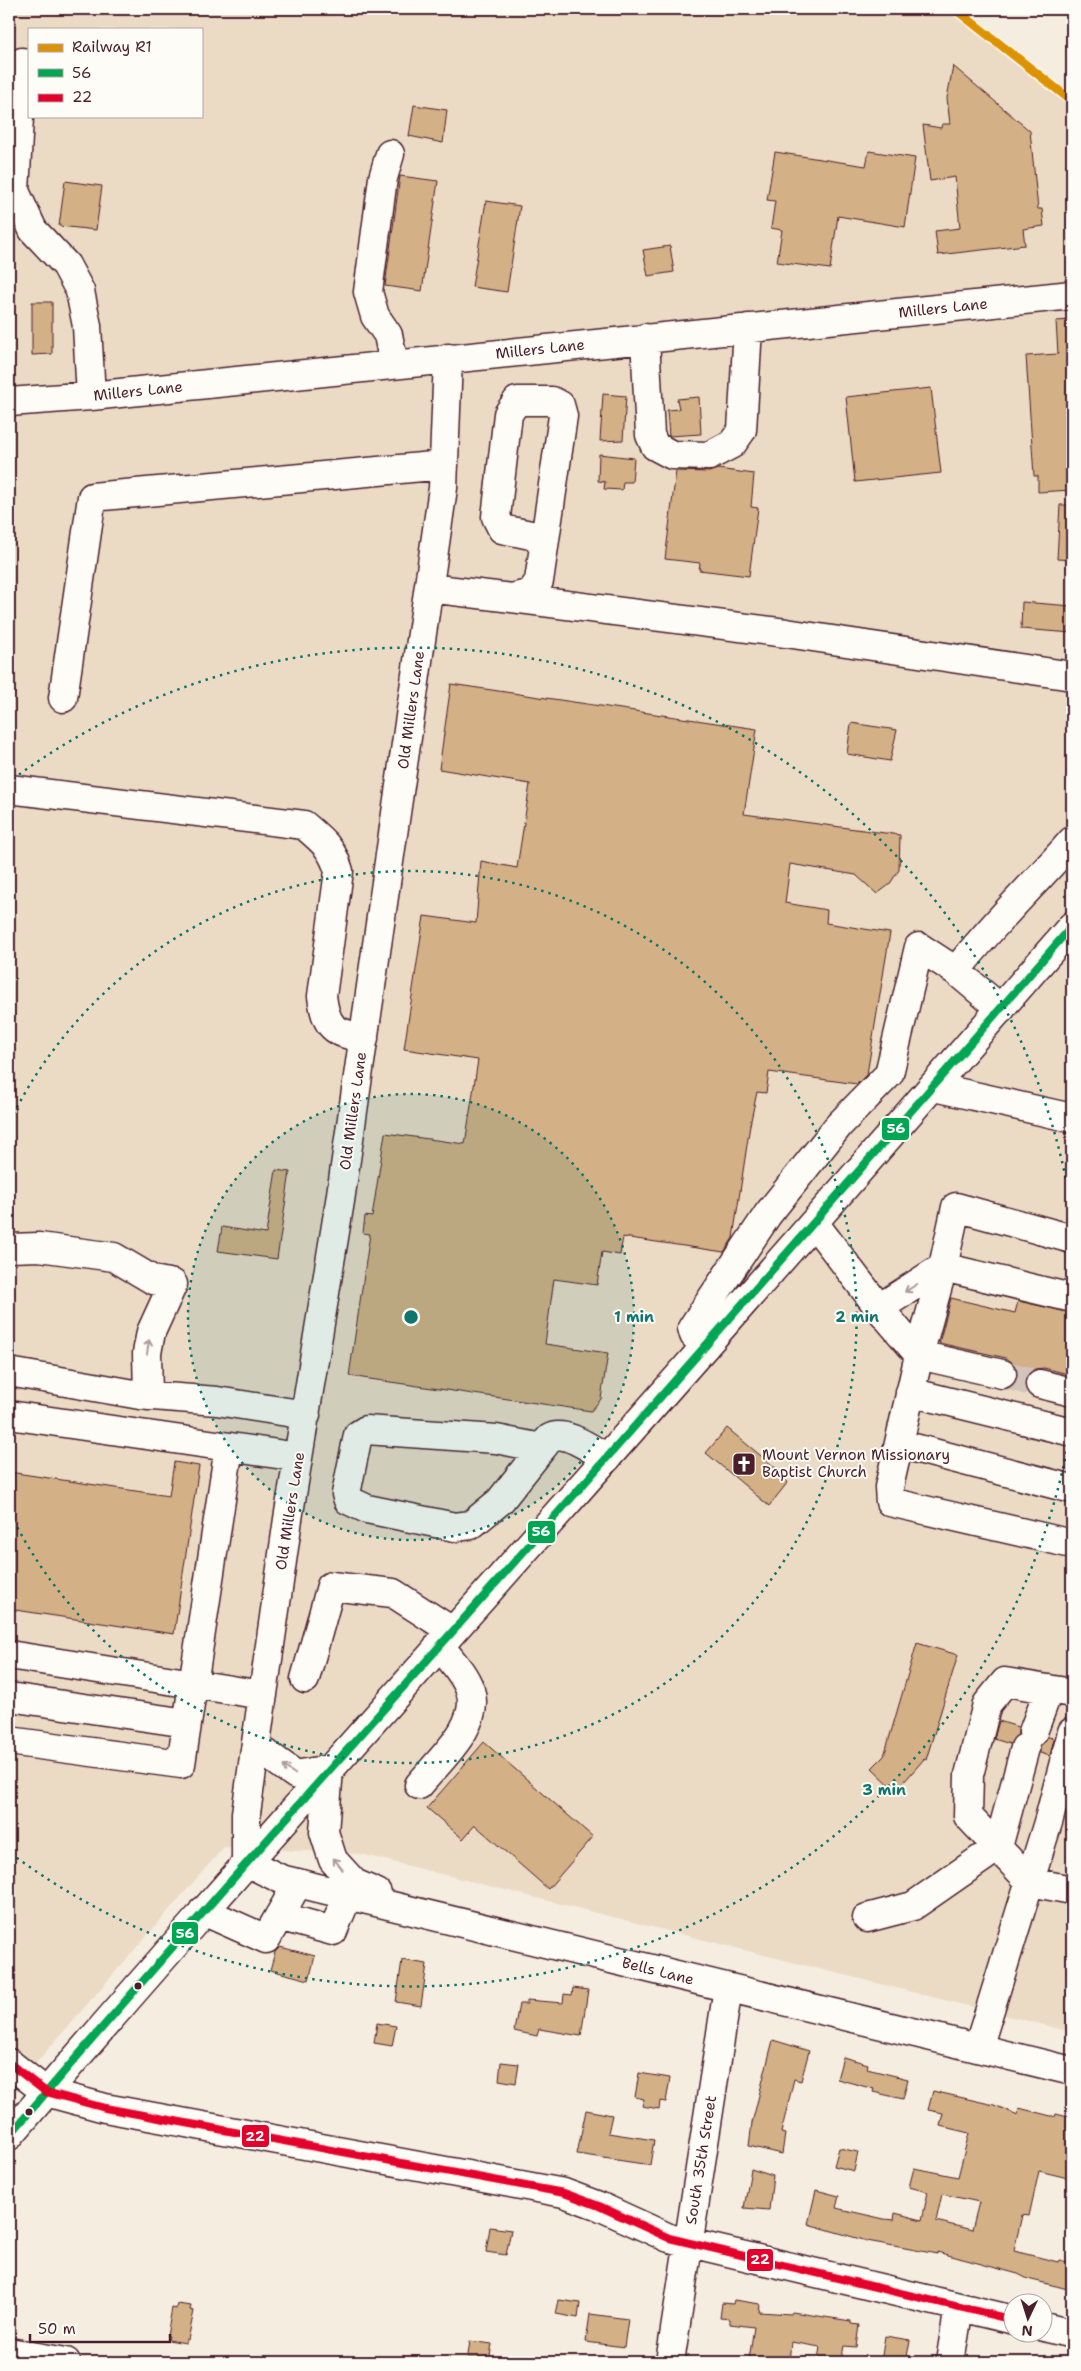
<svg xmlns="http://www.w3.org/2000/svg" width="1081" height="2371" viewBox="0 0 1081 2371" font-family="'Shantell Sans',sans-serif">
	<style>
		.built { fill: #ebdbc5; fill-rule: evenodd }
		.building { fill: #d3b085; stroke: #4a1f2b; fill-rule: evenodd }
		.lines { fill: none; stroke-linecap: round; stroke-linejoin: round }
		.minor-tunnel { stroke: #d3c4bc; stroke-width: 28; stroke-dasharray: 28 14; stroke-linecap: butt }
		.minor-casing { stroke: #4a1f2b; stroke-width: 31 }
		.major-casing { stroke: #4a1f2b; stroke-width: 31 }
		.minor { stroke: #fdfcf7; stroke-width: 28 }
		.major { stroke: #fdfcf7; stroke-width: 28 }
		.bus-1-casing { stroke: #fdfcf7; stroke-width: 11 }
		.bus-2-casing { stroke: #fdfcf7; stroke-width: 11 }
		.bus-1 { stroke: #00a651; stroke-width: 8 }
		.bus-2 { stroke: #e4002b; stroke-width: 8 }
		.rail-1-casing { stroke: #fdfcf7; stroke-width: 12 }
		.rail-1 { stroke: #dd9206; stroke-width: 9 }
		.oneway { stroke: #ac999b }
		.ring { fill: none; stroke: #0f766e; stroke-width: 2.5; stroke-dasharray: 2.5 5 }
		.bus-dot { fill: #4a1f2b; stroke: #fdfcf7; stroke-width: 2 }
		.labels { text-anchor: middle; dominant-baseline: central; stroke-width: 4; stroke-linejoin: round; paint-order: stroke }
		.street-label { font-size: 15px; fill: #4a1f2b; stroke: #fdfcf7 }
		.poi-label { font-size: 15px; fill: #4a1f2b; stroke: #fdfcf7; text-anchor: start }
		.centre { fill: #0f766e; stroke: #fdfcf7; stroke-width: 2.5 }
		.ring-label { font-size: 15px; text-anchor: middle; font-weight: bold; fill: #0f766e; stroke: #fdfcf7; stroke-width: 4; stroke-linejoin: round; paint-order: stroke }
		.line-badge { stroke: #fdfcf7; stroke-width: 2 }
		.badge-label { font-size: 14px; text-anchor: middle; font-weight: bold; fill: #fff }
	</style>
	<rect width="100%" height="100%" fill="#f5ede0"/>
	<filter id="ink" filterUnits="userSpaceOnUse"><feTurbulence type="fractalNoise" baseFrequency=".02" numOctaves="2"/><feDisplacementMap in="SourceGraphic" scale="10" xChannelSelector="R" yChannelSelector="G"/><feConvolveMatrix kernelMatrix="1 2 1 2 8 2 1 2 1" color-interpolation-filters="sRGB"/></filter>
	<g filter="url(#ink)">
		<path class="built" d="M9,9H955L1072,101V2032L361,1854L224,1847L9,2094ZM29,29H201V116H29Z"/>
		<path class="building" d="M953,66L1030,131L1038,209H1042L1044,226L1023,229L1025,245L938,255L935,231L960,228L955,177L930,181L923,125L941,128L942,124H950L947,98Z
			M414,105L447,110L443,143L409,136Z
			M869,151L915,158L905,227L838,216L830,269L777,262L782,230L771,228L775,201L767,200L775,152L866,166Z
			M400,176L438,181L422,291L385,286Z
			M65,181L102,186L96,230L59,226Z
			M486,201L520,206L507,292L472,287Z
			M670,246L674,272L648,276L643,250Z
			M32,302H52V354L32,355Z
			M1071,320L1072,490L1038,492V476H1034L1026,356L1058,354L1056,321Z
			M931,388L941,473L855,482L846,397Z
			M603,394L626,396L623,440L600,441Z
			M699,397L701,434L669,436L667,410L679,409L677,399Z
			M599,454L634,458L632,482H623L622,490L604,489L605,482L598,481Z
			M718,469L754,474L751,507L758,508L749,576L699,570L700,563L665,559L676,471L709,472Z
			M1060,505H1072V560L1057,559Z
			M1022,602L1072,606V633L1021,629Z
			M451,684L757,729L744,814L900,835L899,870L889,885L877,894L856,875L790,864L785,903L827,910L826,923L890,933L867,1074L857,1084L769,1072L766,1093L757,1092L750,1125L733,1238L724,1252L623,1237L620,1255L602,1252L597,1285L554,1279L545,1344L608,1353L601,1399L591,1411L349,1376L370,1234L363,1233L365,1216L372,1217L385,1133L465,1144L478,1060L404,1049L424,916L476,923L481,861L517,868L530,784L439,769Z
			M851,723L897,730L890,761L847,754Z
			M276,1170L290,1172L277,1259L218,1251L222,1227L266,1234Z
			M951,1298L1015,1313L1018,1301L1072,1313V1375L1044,1368L1035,1369L1029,1373L1025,1380L1026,1389L1011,1386L1017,1378V1370L1013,1363L1006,1358L939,1343Z
			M727,1428L783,1474L781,1477L788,1482L769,1506L706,1453Z
			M174,1462L199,1466L174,1634L9,1609V1472L169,1496Z
			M917,1643L958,1655L926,1760L924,1759L896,1791L872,1768L884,1756Z
			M999,1721L1018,1727V1735L1010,1744L994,1739Z
			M1048,1737L1054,1738L1050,1756L1040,1753V1745Z
			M484,1742L593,1837L548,1889L475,1825L463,1839L427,1808Z
			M280,1947L315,1956L309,1980L270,1970L275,1952Z
			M402,1960L427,1964L421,2006L396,2002Z
			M573,1988L588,1990L581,2036L539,2029L537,2036L514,2031L519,2004H527V2000L563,2003L564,1994L572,1995Z
			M377,2023L396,2026L392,2046L374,2043Z
			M773,2040L809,2051L801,2081L794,2079L781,2133L785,2134L782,2154L749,2146L752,2123Z
			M843,2057L868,2064L867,2069L908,2079L903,2099L873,2092L874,2089L837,2079Z
			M501,2062L519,2064L516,2083L499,2080Z
			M639,2073L670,2078L666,2102L660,2101L659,2109L642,2106L644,2099L635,2097Z
			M933,2091L994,2105L1018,2115L1019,2108L1055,2117L1056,2114L1072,2118V2179L1039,2171L1029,2216L1022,2215L1014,2251L1058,2262L1059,2260L1072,2263V2290L1028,2279L1018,2274L937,2252V2254L867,2241L808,2224L816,2190L839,2196L836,2208L884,2219L894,2220L895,2213L922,2220L928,2192L909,2187L914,2168L958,2177L969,2133L940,2126L943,2113L928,2110ZM942,2194L979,2202L972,2230L936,2221Z
			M586,2110L612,2115L608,2133L654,2140L650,2165L577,2154Z
			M839,2148L858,2152L854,2171L834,2166Z
			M751,2169L773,2176L769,2210L744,2208Z
			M490,2227L511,2230L506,2255L486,2252Z
			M559,2300L580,2303L578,2318L556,2314Z
			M734,2300L760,2304L759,2312L791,2314L792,2312L851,2321V2324L859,2325L856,2347L844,2346L841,2362L818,2359L820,2347L791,2342L789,2362L749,2359L754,2327L730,2324V2319L720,2318L722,2303L733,2304Z
			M177,2304L191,2306L190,2310L194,2311L188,2340L186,2339V2343L168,2340L169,2336H167L172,2308L176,2309Z
			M590,2314L628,2319L624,2347L586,2342Z
			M885,2336L910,2340L906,2362H881Z
			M470,2341L492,2344L489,2362H467Z"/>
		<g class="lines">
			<path class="minor-tunnel" d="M1002,1374L1040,1384"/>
			<g class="minor-casing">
				<path id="minor" d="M22,62L15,191L33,230L66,265L80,291L87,326L91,396
					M390,154L383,178L368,292L375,316L388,335L394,364
					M645,338L650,435L655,446L672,455L709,456L732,444L742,430L748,328
					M9,402L91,396L1072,295
					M429,588L512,598L531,593L539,581L563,416L560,405L552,401H517L508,414L496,517L502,529L545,538
					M512,598L786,633L1072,676
					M63,698L92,497L444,465
					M9,789L304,825C323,841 332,848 339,871L322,996C326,1028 334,1033 364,1038
					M956,971C991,925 1034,885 1072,841
					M934,1087L1072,1118
					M814,1223L879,1308L919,1355L1002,1374
					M1072,1239L956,1207L943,1267L919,1355L889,1487L890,1502L1072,1544
					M9,1248L39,1247L114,1257L153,1280L173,1284L151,1332L147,1353L148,1396
					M879,1308L943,1267L1072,1298
					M705,1346L694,1335L692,1328L768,1214L839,1125L889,1074L919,947L956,971L1001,1009
					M9,1372L140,1395L217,1401L306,1415
					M1040,1384L1072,1392
					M910,1392L1072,1432
					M9,1415L298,1457
					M899,1444L1072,1489
					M542,1448L500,1501L471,1525L455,1527L367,1509L348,1500L346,1494L358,1435L366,1430L496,1439L542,1448C545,1445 547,1441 550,1438C565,1429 594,1451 607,1458
					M9,1655L263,1695
					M305,1679L331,1586L393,1593L452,1631
					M1072,1693L1005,1682L987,1704L969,1775L968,1816L1030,1882L1072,1890
					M9,1697L187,1723
					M1033,1732L1049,1689
					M9,1741L181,1764L229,1447
					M419,1785C439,1760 482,1724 470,1690C464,1673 450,1659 439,1645
					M246,1862V1813L288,1519L340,1201L443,488L448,358
					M203,1911L266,1939L298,1883
					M279,1916L333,1931L348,1895
					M867,1918L913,1906L998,1847L1025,1748
					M978,2048L1049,1819L1072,1732
					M9,2063L46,2092L105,2108L564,2193L599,2206L669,2238L1014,2320
					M1044,2327L1072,2334
					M9,2352L66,2362
					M670,2362L728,1988
					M950,2362L959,2307"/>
			</g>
			<g class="major-casing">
				<path id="major" d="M256,1746L296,1775L329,1769L324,1832L333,1860L354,1883L377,1893
					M246,1862L281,1879L1072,2071
					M9,2136C175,1941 347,1751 517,1559C704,1349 888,1138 1072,926"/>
			</g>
			<use href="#minor" class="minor"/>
			<use href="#major" class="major"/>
			<g class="bus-1-casing">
				<path id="bus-1" d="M9,2136C175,1941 347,1751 517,1559C704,1349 888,1138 1072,926"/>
			</g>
			<g class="bus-2-casing">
				<path id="bus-2" d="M9,2063L46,2092L105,2108L564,2193L599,2206L669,2238L1014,2320"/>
			</g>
			<use href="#bus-1" class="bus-1"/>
			<use href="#bus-2" class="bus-2"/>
			<g class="rail-1-casing">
				<path id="rail-1" d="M955,9L1072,101"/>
			</g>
			<use href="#rail-1" class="rail-1"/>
		</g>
		<defs><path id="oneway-shaft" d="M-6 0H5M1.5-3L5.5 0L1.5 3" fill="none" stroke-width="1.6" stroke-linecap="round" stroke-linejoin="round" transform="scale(1.25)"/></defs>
		<g class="oneway">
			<use href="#oneway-shaft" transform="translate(911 1288) rotate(148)"/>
			<use href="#oneway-shaft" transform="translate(148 1347) rotate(-82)"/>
			<use href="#oneway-shaft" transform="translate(289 1770) rotate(-145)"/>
			<use href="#oneway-shaft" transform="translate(338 1864) rotate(-128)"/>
		</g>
	</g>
	<circle cx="411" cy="1317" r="223" fill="#0f766e" fill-opacity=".12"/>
	<g class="ring">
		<circle cx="411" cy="1317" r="223"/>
		<path d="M10 1121A446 446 0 1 1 10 1513"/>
		<path d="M1072 1422A669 669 0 0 1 13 1855M13 779A669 669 0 0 1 1072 1212"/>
	</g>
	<defs>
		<g id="church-square" transform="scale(1.25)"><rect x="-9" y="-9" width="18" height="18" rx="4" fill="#4a1f2b" stroke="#fdfcf7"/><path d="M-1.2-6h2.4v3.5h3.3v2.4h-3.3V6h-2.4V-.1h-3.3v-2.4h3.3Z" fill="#fff"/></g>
	</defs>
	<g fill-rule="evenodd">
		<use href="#church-square" x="744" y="1464"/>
	</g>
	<g class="bus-dot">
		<circle cx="138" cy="1986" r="4.5"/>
		<circle cx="29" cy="2112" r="4.5"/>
	</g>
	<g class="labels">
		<g class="street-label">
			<text transform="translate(943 308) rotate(-6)">Millers Lane</text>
			<text transform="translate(540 349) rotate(-6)">Millers Lane</text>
			<text transform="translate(138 391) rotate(-6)">Millers Lane</text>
			<text transform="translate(411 710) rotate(-82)">Old Millers Lane</text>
			<text transform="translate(353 1111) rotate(-82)">Old Millers Lane</text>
			<text transform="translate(290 1511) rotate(-81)">Old Millers Lane</text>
			<text transform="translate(658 1971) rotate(14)">Bells Lane</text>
			<text transform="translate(701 2160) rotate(-81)">South 35th Street</text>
		</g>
		<g class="poi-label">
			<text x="762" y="1455">Mount Vernon Missionary<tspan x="762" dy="17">Baptist Church</tspan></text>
		</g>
	</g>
	<circle cx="411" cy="1317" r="8" class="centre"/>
	<g class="ring-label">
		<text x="634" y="1322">1 min</text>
		<text x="857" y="1322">2 min</text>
		<text x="884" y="1795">3 min</text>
	</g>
	<g class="line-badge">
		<rect x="881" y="1117" width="29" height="24" rx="5" fill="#00a651"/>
		<rect x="527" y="1520" width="29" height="24" rx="5" fill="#00a651"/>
		<rect x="171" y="1921" width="28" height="24" rx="5" fill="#00a651"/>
		<rect x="241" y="2124" width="29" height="24" rx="5" fill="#e4002b"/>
		<rect x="746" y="2248" width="28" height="24" rx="5" fill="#e4002b"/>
	</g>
	<g class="badge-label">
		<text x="896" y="1133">56</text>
		<text x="541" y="1536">56</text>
		<text x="185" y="1938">56</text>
		<text x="255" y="2141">22</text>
		<text x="760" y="2264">22</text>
	</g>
	<rect width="1081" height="2371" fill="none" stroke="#fdfcf7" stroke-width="30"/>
	<rect x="15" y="15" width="1051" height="2341" fill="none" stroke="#4a1f2b" stroke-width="2" filter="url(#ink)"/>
	<rect x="28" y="28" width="175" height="90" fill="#fdfcf7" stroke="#b5a4a5"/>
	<rect x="38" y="44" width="25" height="8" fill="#dd9206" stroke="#b5a4a5"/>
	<text x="72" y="52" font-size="15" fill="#4a1f2b">Railway R1</text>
	<rect x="38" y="69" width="25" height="8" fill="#00a651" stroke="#b5a4a5"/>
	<text x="72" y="78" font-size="15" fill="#4a1f2b">56</text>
	<rect x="38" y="94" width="25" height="8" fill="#e4002b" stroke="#b5a4a5"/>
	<text x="72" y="102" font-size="15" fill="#4a1f2b">22</text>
	<g transform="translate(1028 2318) rotate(184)"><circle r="24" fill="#fdfcf7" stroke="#b5a4a5"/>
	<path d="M0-4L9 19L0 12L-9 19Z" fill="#4a1f2b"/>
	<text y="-8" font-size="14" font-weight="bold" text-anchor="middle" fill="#4a1f2b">N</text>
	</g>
	<path d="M30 2334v8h140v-8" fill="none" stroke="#4a1f2b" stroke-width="2.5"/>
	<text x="38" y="2334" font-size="15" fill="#4a1f2b" stroke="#fdfcf7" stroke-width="4" paint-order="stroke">50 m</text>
</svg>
